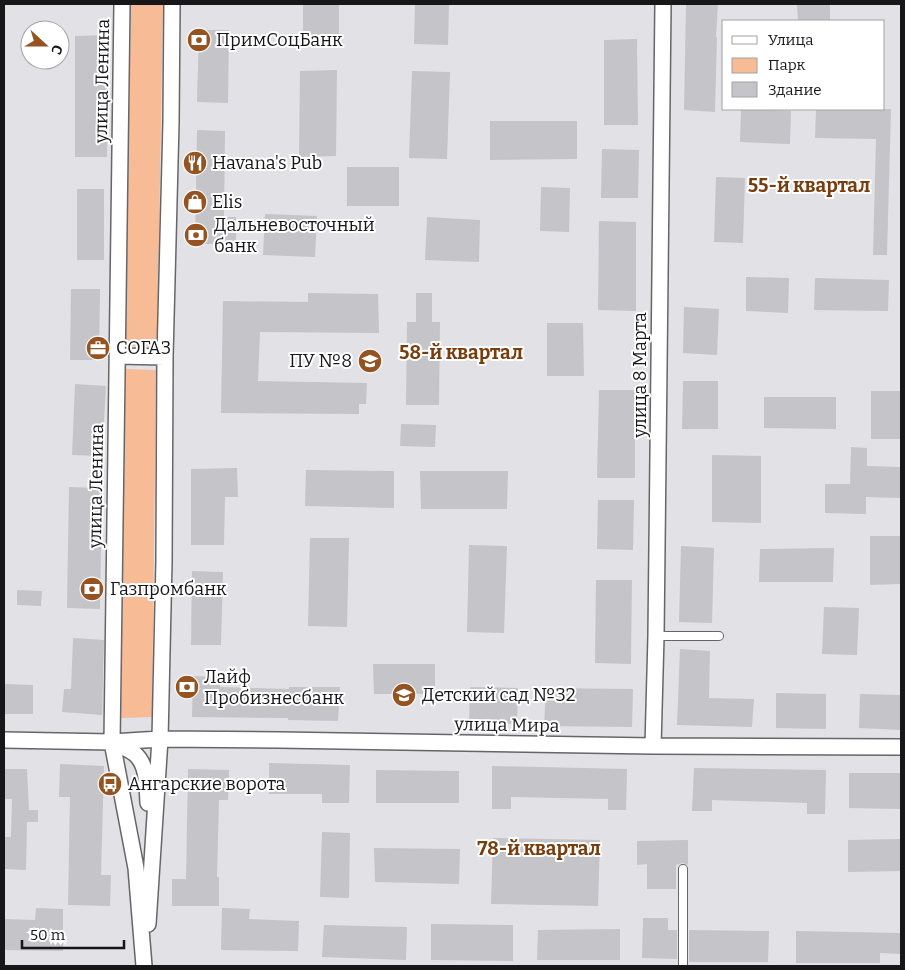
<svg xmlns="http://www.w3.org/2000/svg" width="905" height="970" viewBox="0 0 905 970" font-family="Bitter,serif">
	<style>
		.green { fill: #f7bb95 }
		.building { fill: #c4c4c9 }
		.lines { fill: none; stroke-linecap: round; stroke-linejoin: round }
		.service-casing { stroke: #66656a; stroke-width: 10 }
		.minor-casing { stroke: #66656a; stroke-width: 18 }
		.service { stroke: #fff; stroke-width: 8 }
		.minor { stroke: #fff; stroke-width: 15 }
		.labels { text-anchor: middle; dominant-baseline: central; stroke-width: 4; stroke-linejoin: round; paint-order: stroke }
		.poi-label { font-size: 18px; fill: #171618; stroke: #fff; text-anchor: start }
		.street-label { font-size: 18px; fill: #171618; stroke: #fff }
		.neighbourhood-label { font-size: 19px; font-weight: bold; fill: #793d0d; stroke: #fff }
	</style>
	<rect width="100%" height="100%" fill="#e2e1e6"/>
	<path class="green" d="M131,4H163L157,347L125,346Z
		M125,369L156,370L152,717L121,718Z"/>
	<path class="building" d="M303,4H339V44L303,42Z
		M415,4H449L448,45L414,44Z
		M686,4H718L716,37H717L715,112L684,110Z
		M797,4H830V21H798Z
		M199,30H229L228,103L197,102Z
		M108,35L107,157H75V36Z
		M637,39L638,125H604V40Z
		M337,70L336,156L299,157L300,71Z
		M412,71L450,72L447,159L409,158Z
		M741,109L791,111L790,144L740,142Z
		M816,109H891L887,255H873L876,139L815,138Z
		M490,121H577V159L490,160Z
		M197,130L225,131L224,217H236V244H195Z
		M602,149L639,150L638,198H601Z
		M347,167H399V206H347Z
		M716,177L745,178L743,243L714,242Z
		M541,187L570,188L569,232L540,231Z
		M77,189H104V260H77Z
		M265,214L317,216L315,257L263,255Z
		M427,217L480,220L479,262L425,260Z
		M599,221L636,222V311L598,310Z
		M746,277L789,278L788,313L746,311Z
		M815,278L889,280L888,311L814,310Z
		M71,289H100L99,360H70Z
		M308,293L378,294L379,333L260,332L258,381L367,383L366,404H359V414L221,413L223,301L308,302Z
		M416,293H432V322H440L439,405H406L407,322H416Z
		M684,307L719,309L717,355L683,353Z
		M547,323H583L584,376H547Z
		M683,381H718V429H682Z
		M75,384L106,386L102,456L72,455Z
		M599,390H635V478H597Z
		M871,391H901V439H871Z
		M764,397H836V429L764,428Z
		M401,424L436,425L435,447L400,446Z
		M851,447L867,448V466L901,467V498L866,497V514L825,513V484H850Z
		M712,455L761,456V523L712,522Z
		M237,468L238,497H225L224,545H191V469Z
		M306,470L394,471V508L305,506Z
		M420,471H508L507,509H421Z
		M69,487L102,488L100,609L67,608Z
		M598,500H634L633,550L597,549Z
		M870,536H901V584L870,585Z
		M310,538H349L347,627L308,626Z
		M469,545L507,546L504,633L467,632Z
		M681,546L714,548L712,623L679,622Z
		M834,548L833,582H759L760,549Z
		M192,571L223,572L221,645H191Z
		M596,580H632L631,664L595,663Z
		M17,590L42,591L41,606L17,605Z
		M824,607L859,608L857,655L822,654Z
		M73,638L104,640L102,715L62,712L64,689H71Z
		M680,649L710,651L709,698L754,699L752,727L677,725Z
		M373,664H435V694H374Z
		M193,676L220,677V687L289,689V687H340L338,721L288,720V718L192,717Z
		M4,684L33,685V714H4Z
		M470,687L518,688L517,724L469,723Z
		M546,688L633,689L632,727L544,726Z
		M776,693L826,694V729L776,728Z
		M860,694L901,695V730L859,728Z
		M269,763L350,765L349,803H322V794H269Z
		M60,764L104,766L101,875H111L110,906L68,905L70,797H59Z
		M492,766L627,769L626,810H608V799L511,797V809H492Z
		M694,768L826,770L825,814H807V803L712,800V811H692Z
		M4,769H27L29,810H38V822H27L26,870L4,869V837H11L12,799H4Z
		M188,769L229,770L228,800H219L217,877H219V906H172V879H186Z
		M376,770L459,771V803H376Z
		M849,773H901V809L849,808Z
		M322,832L350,833L349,898L320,897Z
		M493,838L600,840L598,906L491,904Z
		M901,839V871L848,872V840Z
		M688,840V865L683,863L676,865V889H647V864L637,865V841Z
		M374,848L460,849L459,884L375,882Z
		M36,908L63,909V951L4,950V919L35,920Z
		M222,908L250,909L249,919L299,921L298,951L221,950Z
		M643,918H668V930H677V959L642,958Z
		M431,924L513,925V961L431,960Z
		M324,925L407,927L406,960L322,957Z
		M620,929V960H537L538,930Z
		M689,930L769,931L768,962H689Z
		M796,931L901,933V954L880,953V963H796Z"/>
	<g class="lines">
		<g class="service-casing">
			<path id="service" d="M656,636H719
				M683,966V869"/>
		</g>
		<g class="minor-casing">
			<path id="minor" d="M122,4L112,742L136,868L144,966
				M117,356L165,357
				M4,740L112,742L160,739L279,740L653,746L901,747
				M113,742C120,746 129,749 135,754C148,765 147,788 148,803
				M653,746L656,636L663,4
				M148,924L160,739L164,561L165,357L171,122L172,4"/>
		</g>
		<use href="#service" class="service"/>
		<use href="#minor" class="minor"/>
	</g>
	<defs>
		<g id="bank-disc" transform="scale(1.25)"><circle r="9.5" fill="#965322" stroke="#fff"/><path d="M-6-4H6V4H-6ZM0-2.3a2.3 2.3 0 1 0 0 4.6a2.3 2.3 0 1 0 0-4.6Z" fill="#fff"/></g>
		<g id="restaurant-disc" transform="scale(1.25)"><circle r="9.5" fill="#965322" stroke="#fff"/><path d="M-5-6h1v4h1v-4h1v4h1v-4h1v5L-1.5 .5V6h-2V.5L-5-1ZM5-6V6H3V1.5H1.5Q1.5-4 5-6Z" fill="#fff"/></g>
		<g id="shop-disc" transform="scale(1.25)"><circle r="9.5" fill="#965322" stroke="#fff"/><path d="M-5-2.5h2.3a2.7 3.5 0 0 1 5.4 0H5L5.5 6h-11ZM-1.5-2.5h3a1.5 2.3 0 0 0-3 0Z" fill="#fff"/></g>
		<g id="office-disc" transform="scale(1.25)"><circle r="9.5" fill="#965322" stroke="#fff"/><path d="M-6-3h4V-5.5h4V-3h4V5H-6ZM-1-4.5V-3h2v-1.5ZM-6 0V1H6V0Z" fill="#fff"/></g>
		<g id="university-disc" transform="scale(1.25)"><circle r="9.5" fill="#965322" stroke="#fff"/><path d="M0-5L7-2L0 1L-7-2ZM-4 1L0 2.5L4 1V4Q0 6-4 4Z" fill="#fff"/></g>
		<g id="school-disc" transform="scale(1.25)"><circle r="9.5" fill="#965322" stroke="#fff"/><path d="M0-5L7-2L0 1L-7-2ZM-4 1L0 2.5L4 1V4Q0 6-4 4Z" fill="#fff"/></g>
		<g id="bus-disc" transform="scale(1.25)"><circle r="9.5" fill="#965322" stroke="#fff"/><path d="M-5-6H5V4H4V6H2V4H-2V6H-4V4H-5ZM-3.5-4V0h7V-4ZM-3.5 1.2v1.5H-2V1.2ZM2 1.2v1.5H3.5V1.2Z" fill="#fff"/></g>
	</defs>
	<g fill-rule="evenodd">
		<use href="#bank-disc" x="199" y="40"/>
		<use href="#restaurant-disc" x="195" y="163"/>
		<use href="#shop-disc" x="195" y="202"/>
		<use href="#bank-disc" x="196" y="235"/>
		<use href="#office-disc" x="98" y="348"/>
		<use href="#university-disc" x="370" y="361"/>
		<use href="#bank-disc" x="92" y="589"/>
		<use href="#bank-disc" x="187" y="687"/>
		<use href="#school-disc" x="404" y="695"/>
		<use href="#bus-disc" x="110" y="784"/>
	</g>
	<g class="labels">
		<g class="poi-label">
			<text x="216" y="40">ПримСоцБанк</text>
			<text x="212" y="163">Havana's Pub</text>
			<text x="212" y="202">Elis</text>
			<text x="214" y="225">Дальневосточный<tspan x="214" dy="21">банк</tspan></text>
			<text x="116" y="348">СОГАЗ</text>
			<text x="352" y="361" text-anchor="end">ПУ №8</text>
			<text x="110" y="589">Газпромбанк</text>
			<text x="204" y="677">Лайф<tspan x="204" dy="21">Пробизнесбанк</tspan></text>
			<text x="422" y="695">Детский сад №32</text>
			<text x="128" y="784">Ангарские ворота</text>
		</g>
		<g class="street-label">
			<text transform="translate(102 81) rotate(-89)">улица Ленина</text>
			<text transform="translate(640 375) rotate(-90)">улица 8 Марта</text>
			<text transform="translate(96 486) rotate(-89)">улица Ленина</text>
			<text transform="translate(507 725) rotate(1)">улица Мира</text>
		</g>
		<g class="neighbourhood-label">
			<text x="809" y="185">55-й квартал</text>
			<text x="461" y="352">58-й квартал</text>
			<text x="539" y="848">78-й квартал</text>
		</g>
	</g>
	<rect width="905" height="970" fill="none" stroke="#171618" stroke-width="10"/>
	<rect x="722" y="20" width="162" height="90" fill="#ffffff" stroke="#a2a2a3"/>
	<rect x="732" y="36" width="25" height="8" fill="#ffffff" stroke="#a2a2a3"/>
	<text x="768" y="45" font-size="15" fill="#171618">Улица</text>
	<rect x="732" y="58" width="25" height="15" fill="#f7bb95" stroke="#a2a2a3"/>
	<text x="768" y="70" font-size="15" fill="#171618">Парк</text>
	<rect x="732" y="82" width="25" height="15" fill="#c4c4c9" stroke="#a2a2a3"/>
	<text x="768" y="95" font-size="15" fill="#171618">Здание</text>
	<g transform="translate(45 45) rotate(111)"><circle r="24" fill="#ffffff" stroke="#a2a2a3"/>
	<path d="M0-4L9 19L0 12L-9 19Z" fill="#965322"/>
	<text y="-8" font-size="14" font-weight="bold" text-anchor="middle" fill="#171618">С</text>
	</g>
	<path d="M22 940v8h102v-8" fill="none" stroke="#171618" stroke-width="2.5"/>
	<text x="30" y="940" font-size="15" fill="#171618" stroke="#ffffff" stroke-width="4" paint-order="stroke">50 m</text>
</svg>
